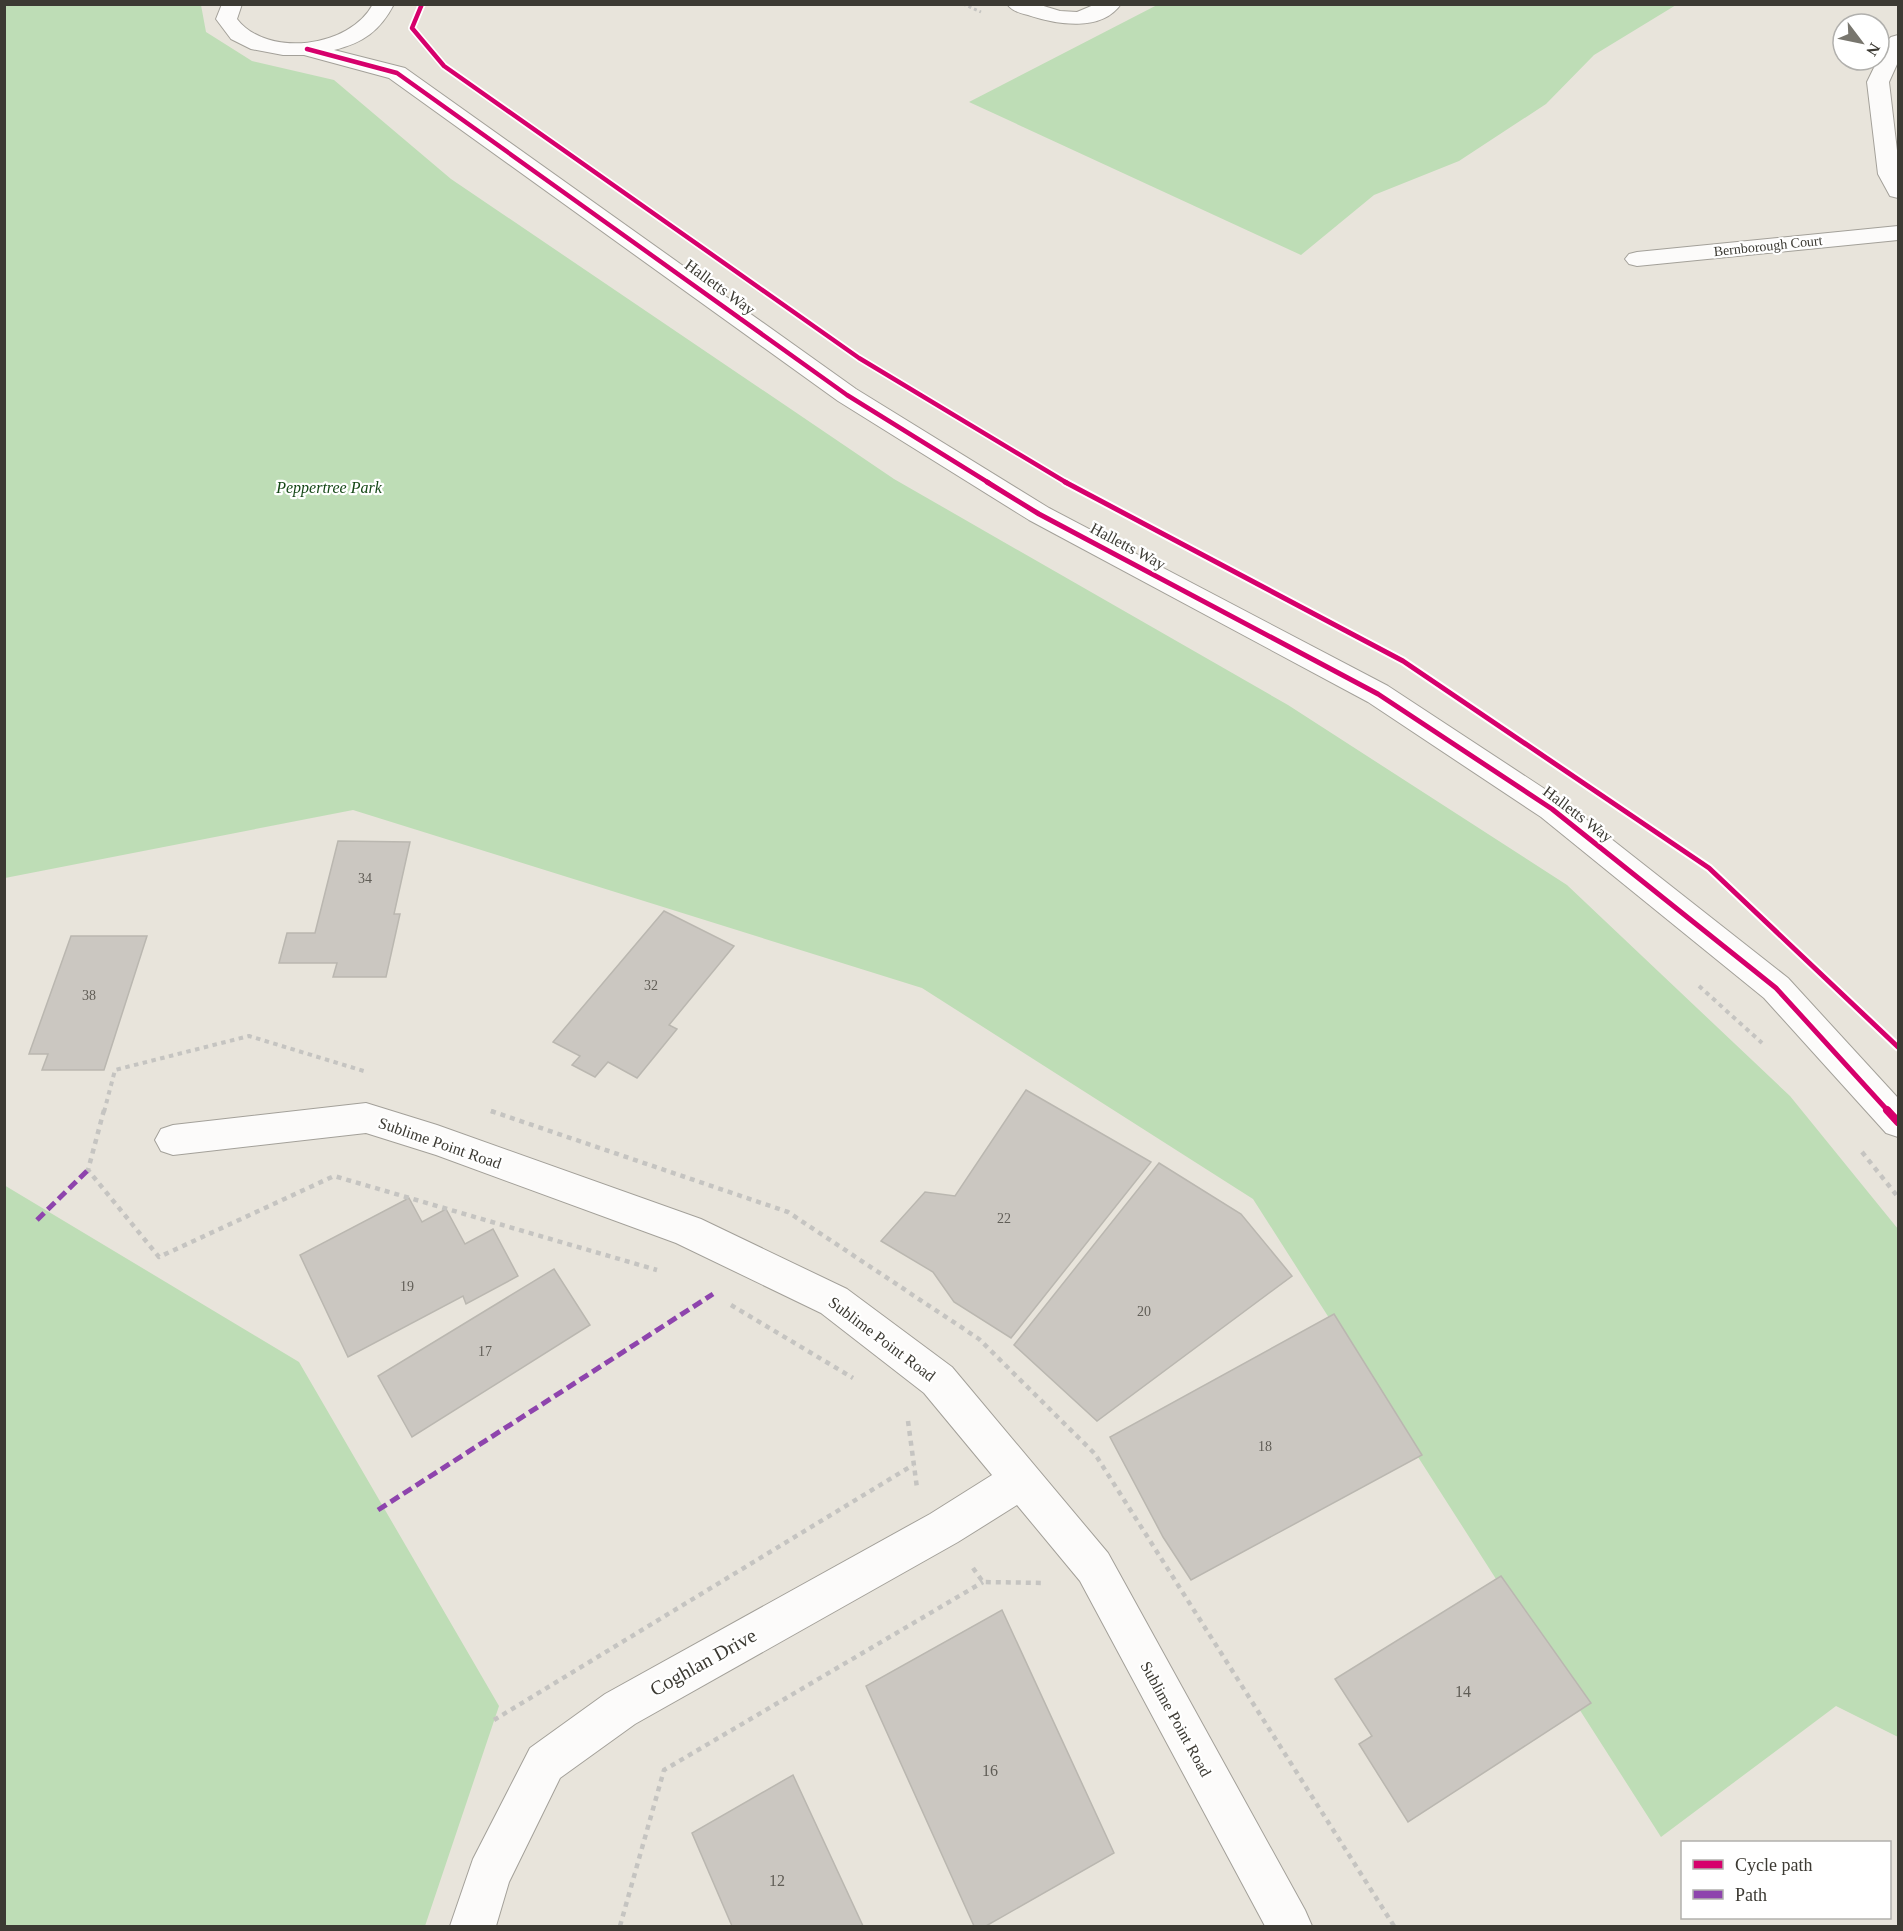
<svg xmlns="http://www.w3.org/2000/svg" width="1903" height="1931" viewBox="0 0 1903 1931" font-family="Georgia,serif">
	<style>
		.green { fill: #beddb6 }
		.building { fill: #cbc7c1; stroke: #bab7b0; stroke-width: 1.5 }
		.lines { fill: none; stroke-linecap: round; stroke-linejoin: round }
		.minor-casing { stroke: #a3a099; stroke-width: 2 }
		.tertiary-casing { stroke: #a3a099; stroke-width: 2 }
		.path-far2 { stroke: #c5c4c1; stroke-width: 3; stroke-dasharray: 3 3; stroke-linecap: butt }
		.path-far1 { stroke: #c5c4c1; stroke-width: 4; stroke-dasharray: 4.5 4.5; stroke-linecap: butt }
		.path { stroke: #c5c4c1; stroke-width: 4.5; stroke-dasharray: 5 5; stroke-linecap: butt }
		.minor { fill: #fcfbfa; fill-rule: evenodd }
		.tertiary { fill: #fcfbfa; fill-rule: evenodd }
		.quiet { stroke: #8e44ad; stroke-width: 5; stroke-dasharray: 10 5; stroke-linecap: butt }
		.cycleway-far2-casing { stroke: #fff; stroke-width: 8 }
		.cycleway-far1-casing { stroke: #fff; stroke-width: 9 }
		.cycleway-casing { stroke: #fff; stroke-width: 11 }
		.cycleway-far2 { stroke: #d6006c; stroke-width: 4.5 }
		.cycleway-far1 { stroke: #d6006c; stroke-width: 5 }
		.cycleway { stroke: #d6006c; stroke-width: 8 }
		.labels { text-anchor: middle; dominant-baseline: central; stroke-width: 4.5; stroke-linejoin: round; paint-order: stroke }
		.far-street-label { font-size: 14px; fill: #3c3a33; stroke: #fff }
		.number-label { font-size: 14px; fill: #605d56 }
		.street-label { font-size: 16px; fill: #3c3a33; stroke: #fff }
		.park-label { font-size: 16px; font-style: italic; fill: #144715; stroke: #fff }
		.near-number-label { font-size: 16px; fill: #605d56 }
		.near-street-label { font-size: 20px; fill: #3c3a33; stroke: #fff }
	</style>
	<rect width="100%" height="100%" fill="#e8e4db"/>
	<path class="green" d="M1159,4H1676V5L1594,55L1546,104L1459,161L1374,195L1301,255L969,102Z
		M5,5H201L206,32L252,61L334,80L451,179L894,479L1288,705L1567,885L1790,1096L1898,1229V1737L1836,1706L1661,1837L1253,1199L922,988L353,810L5,878Z
		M4,1185L299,1362L499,1706L425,1926H5Z"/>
	<path class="building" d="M338,841L410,842L394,914H400L386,977H333L337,963H279L287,933H315Z
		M664,911L734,946L669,1025L677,1029L637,1078L608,1062L595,1077L572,1065L580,1056L553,1042Z
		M71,936H147L104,1070H42L48,1054H29Z
		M1026,1090L1151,1162L1011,1338L954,1302L933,1272L881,1241L925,1192L955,1196Z
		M1159,1163L1241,1214L1292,1276L1097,1421L1014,1345Z
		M409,1198L422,1222L446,1209L465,1244L493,1229L518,1276L466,1304L463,1296L348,1357L300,1255Z
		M554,1269L590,1325L412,1437L378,1376Z
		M1334,1314L1422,1455L1191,1580L1163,1537L1110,1437Z
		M1501,1576L1591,1703L1408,1822L1359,1744L1372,1736L1335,1679Z
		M1002,1610L1114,1853L986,1926H974L866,1686Z
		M793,1775L863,1926H732L692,1833Z"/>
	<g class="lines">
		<g class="minor-casing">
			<path id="minor" d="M1007,4H1037L1060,11L1077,12L1096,4H1121C1101,33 1055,24 1028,15C1020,13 1012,11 1007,4Z
				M1898,35V62L1889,82L1898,159V198L1890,196L1878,174L1867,82L1887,41L1891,37Z
				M1898,226V240L1637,266L1629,264L1625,259L1629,254L1637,252Z
				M366,1103L437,1125L701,1219L847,1289L952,1367L1108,1553L1305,1910L1312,1926H1265L1080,1581L1017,1505L958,1542L635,1724L560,1778L509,1882L496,1926H450L473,1859L530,1748L605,1694L930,1514L992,1475L924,1393L821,1313L676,1243L436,1155L366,1133L173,1155L161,1151L155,1140L161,1129L173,1125Z"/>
		</g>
		<g class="tertiary-casing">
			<path id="tertiary" d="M222,4H242L237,19C267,58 350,48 373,4H394C380,31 363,43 334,50L405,68L856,389L1049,508L1388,686L1563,801L1788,978L1898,1098V1137L1886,1133L1764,998L1541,817L1368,702L1029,520L838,401L389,78L304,55H283L251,49L231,39L216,19Z"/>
		</g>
		<path class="path-far2" d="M963,4L981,12"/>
		<path class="path-far1" d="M1699,986L1762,1043
			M491,1111L494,1112
			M104,1112L115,1070L249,1036L367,1072"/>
		<path class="path" d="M104,1110L88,1170L159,1257L334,1176L657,1270
			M491,1111L788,1212L979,1339L1095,1454L1394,1926
			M1862,1152L1898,1197
			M731,1305L853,1378
			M908,1421L917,1488
			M973,1568L983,1582L1045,1583
			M494,1720L913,1465
			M620,1926L664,1770L983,1582"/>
		<use href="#minor" class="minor"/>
		<use href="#tertiary" class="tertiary"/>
		<path class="quiet" d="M37,1220L88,1170
			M378,1510L713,1294"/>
		<g class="cycleway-far2-casing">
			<path id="cycleway-far2" d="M422,4L412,28L444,66L859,358L1067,483
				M307,49L397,73L847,395L989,483"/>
		</g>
		<g class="cycleway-far1-casing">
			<path id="cycleway-far1" d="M987,482L1039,514L1378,694L1552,809L1776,988L1889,1112
				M1065,482L1403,661L1709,868L1898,1047"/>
		</g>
		<g class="cycleway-casing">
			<path id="cycleway" d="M1887,1110L1898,1122"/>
		</g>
		<use href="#cycleway-far2" class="cycleway-far2"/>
		<use href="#cycleway-far1" class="cycleway-far1"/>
		<use href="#cycleway" class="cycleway"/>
	</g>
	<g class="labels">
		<g class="far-street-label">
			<text transform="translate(1768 246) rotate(-6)">Bernborough Court</text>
		</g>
		<g class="number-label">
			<text x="365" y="878">34</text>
			<text x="651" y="985">32</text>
			<text x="89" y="995">38</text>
			<text x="1004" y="1218">22</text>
			<text x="407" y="1286">19</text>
			<text x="1144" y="1311">20</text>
			<text x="485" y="1351">17</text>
			<text x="1265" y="1446">18</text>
		</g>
		<g class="street-label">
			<text transform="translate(720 287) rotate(36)">Halletts Way</text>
			<text transform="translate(1128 546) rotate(28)">Halletts Way</text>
			<text transform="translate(1578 814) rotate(37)">Halletts Way</text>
			<text transform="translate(440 1143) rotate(19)">Sublime Point Road</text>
			<text transform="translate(882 1339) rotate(37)">Sublime Point Road</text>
			<text transform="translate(1176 1719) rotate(61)">Sublime Point Road</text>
		</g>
		<g class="park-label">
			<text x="329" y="487">Peppertree Park</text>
		</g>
		<g class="near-number-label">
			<text x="1463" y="1691">14</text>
			<text x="990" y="1770">16</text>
			<text x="777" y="1880">12</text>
		</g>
		<g class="near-street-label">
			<text transform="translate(703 1662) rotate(-29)">Coghlan Drive</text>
		</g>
	</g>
	<rect width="1903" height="1931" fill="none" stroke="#3c3a33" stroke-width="12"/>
	<rect x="1681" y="1841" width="210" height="78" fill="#ffffff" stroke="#b1b0ad" stroke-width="1.5"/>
	<rect x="1693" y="1860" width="30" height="9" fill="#d6006c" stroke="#b1b0ad" stroke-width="1.5"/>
	<text x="1735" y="1871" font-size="18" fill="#3c3a33">Cycle path</text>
	<rect x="1693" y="1890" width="30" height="9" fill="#8e44ad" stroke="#b1b0ad" stroke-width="1.5"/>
	<text x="1735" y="1901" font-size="18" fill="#3c3a33">Path</text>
	<g transform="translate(1861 42) rotate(122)"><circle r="28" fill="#ffffff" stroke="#b1b0ad" stroke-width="1.5"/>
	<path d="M0-4.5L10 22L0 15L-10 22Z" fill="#78766e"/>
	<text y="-9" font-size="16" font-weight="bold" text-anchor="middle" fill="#3c3a33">N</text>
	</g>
</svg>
